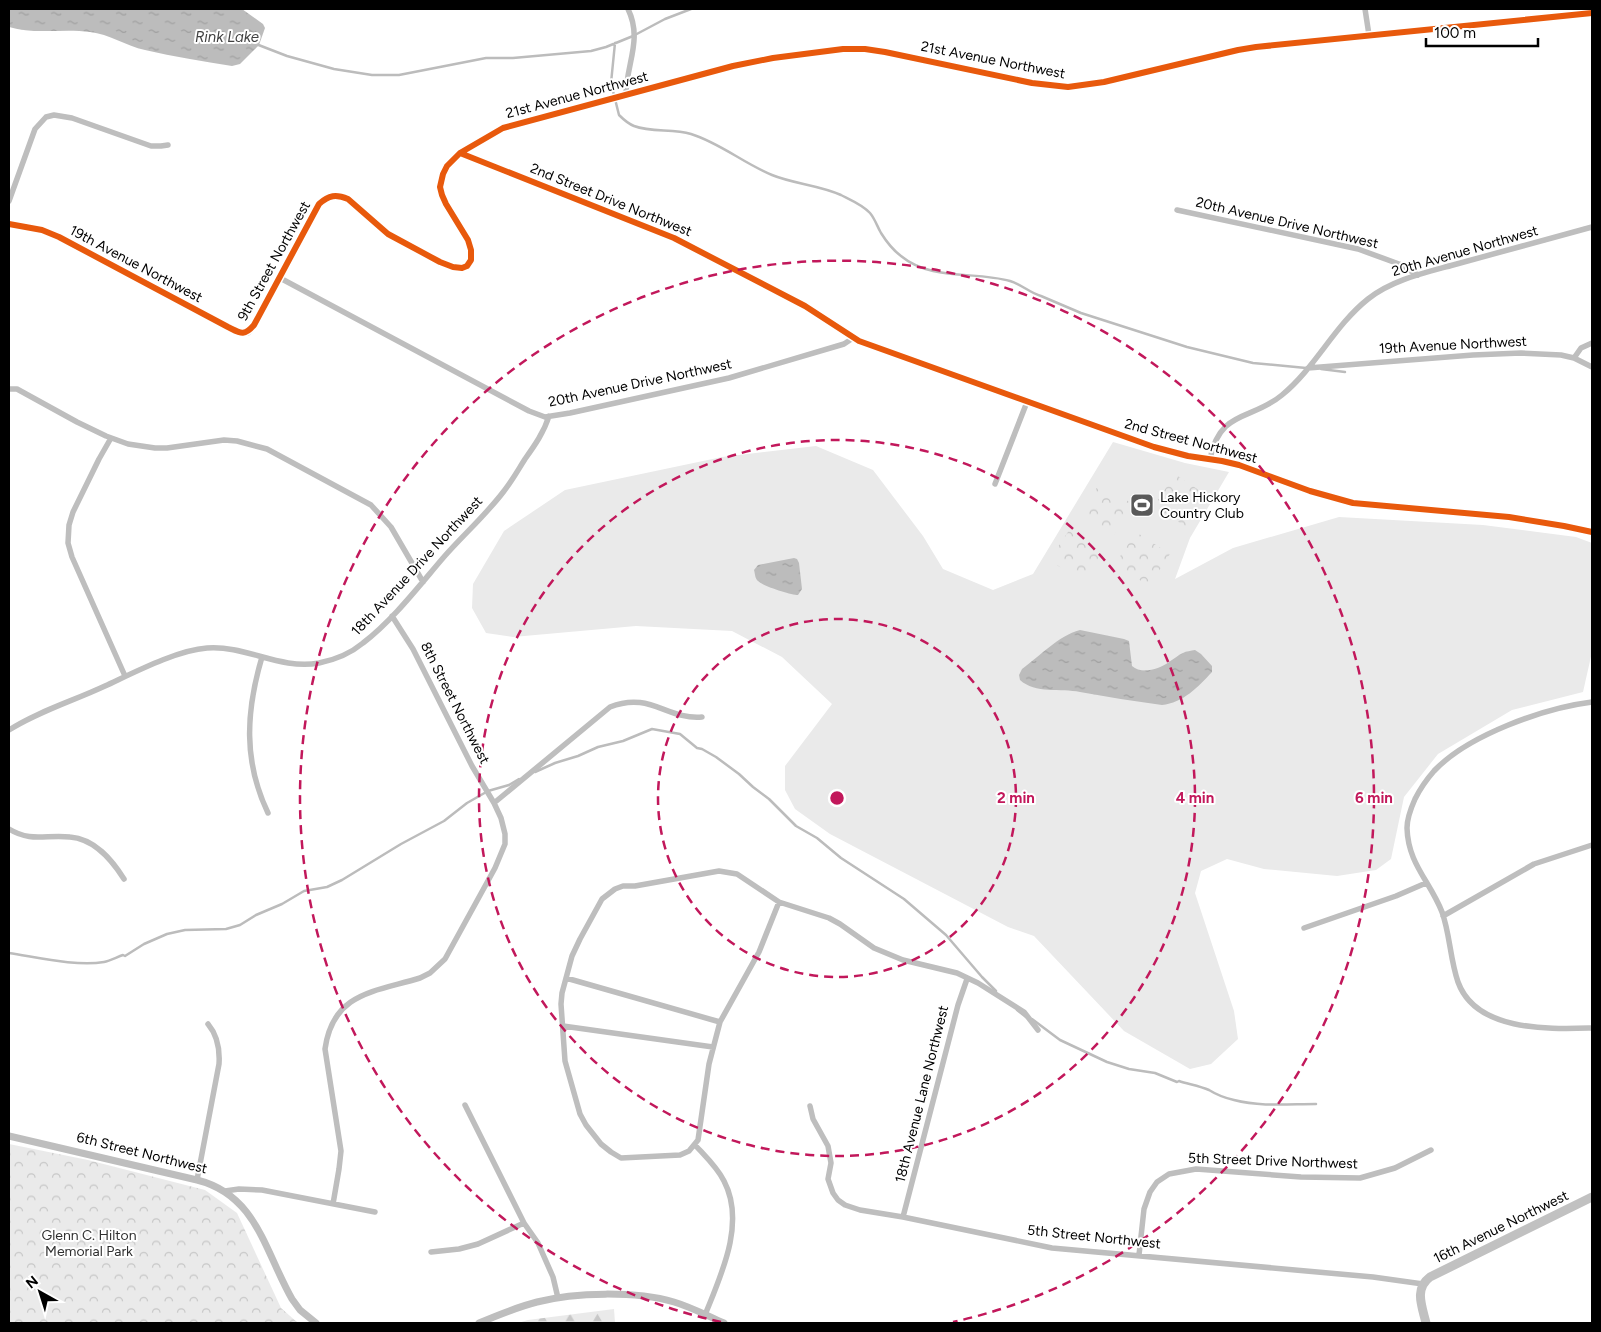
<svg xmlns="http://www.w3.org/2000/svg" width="1601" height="1332" viewBox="0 0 1601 1332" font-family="Figtree,sans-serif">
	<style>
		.grass { fill: #eaeaea }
		.forest { fill: url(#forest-firs) }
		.park { fill: url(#park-crowns) }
		.water { fill: url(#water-ripples) }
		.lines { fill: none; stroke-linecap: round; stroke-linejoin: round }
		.stream { stroke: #bcbcbc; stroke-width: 2.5 }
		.minor { stroke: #bebebe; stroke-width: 5.5 }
		.tertiary { stroke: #bebebe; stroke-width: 7 }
		.secondary { stroke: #c1c1c1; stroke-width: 9 }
		.cycleway-casing { stroke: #fff; stroke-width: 9 }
		.cycleway { stroke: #e8590c; stroke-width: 6 }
		.ring { fill: none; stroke: #c2185b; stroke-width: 2.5; stroke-dasharray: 9 6 }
		.labels { text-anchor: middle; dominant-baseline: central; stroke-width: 4; stroke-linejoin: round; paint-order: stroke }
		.street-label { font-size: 14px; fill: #000; stroke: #fff }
		.poi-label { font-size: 14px; fill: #000; stroke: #fff; text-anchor: start }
		.park-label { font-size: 14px; fill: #2f2f2f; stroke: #fff }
		.water-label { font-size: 15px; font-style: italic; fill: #404040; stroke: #fff }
		.centre { fill: #c2185b; stroke: #fff; stroke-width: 2.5 }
		.ring-label { font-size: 15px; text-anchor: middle; font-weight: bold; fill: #c2185b; stroke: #fff; stroke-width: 4; stroke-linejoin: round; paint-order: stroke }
	</style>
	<defs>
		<pattern id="forest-firs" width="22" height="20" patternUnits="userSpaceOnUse" patternTransform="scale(1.25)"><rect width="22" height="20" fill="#eaeaea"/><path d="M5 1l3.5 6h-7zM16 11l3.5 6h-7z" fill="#c7c7c7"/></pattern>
		<pattern id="park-crowns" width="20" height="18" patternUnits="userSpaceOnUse" patternTransform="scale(1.25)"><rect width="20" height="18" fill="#eaeaea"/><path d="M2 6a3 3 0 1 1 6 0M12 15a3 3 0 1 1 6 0" fill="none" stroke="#c7c7c7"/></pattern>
		<pattern id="water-ripples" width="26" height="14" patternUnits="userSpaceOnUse" patternTransform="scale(1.25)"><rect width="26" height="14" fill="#bcbcbc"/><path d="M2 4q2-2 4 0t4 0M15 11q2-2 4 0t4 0" fill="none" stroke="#a0a0a0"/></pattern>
	</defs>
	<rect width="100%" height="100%" fill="#fff"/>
	<path class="grass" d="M1113,442L1185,463L1229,472L1190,538L1175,579L1233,548L1339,517L1483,525L1576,537L1592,543V652L1583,692L1512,710L1438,754L1404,797L1391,859L1376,870L1337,876L1264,869L1227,859L1201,871L1195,893L1234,1011L1238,1039L1211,1064L1190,1069L1124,1031L1034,936L1008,927L830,834L795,809L785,790V766L832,704L782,657L732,631L636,626L513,637L486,633L472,608L473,584L504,531L565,490L722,457L816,446L873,470L923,536L943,569L993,590L1033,574Z"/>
	<path class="forest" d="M614,1309L615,1323H518L528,1320Z"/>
	<path class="park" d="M1175,474L1209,497L1188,528L1154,506Z
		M1100,483L1134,505L1111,539L1078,516Z
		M1070,529L1103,551L1083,582L1049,560Z
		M1136,532L1170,554L1149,586L1115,564Z
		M9,1144L88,1160L205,1190L237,1213L281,1308L298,1323H9Z"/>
	<path class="water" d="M9,9H242L263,24L265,28L259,45L240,64L232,66C203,61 174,57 145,50C126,46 109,34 90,32C63,28 35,35 9,27Z
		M794,558L797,559L799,563L802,589L798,595C791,595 763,586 758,581C755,579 755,573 754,570L758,565Z
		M1080,630L1124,639L1129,641L1132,666C1142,675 1159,669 1169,662C1174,659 1178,655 1183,653C1186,651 1191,651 1195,650L1201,654L1212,666V672C1198,687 1183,703 1162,705C1134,701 1107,697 1080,692C1061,688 1035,694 1020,680L1019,675L1022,669C1040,656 1058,636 1080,630Z"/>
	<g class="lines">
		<path class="stream" d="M615,43L611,83L619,115C623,119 629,124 634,126C652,133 673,128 691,134C720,143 743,163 772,175C794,184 819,185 841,195C851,200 863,205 870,213C875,219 877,226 881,233C886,241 893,250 901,256C931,281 975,271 1010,281C1021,284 1030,293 1041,296L1081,313L1187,347L1253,363L1306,368
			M256,44L287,56L334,69L372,75H399L486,58H513L591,51L606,47L633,36L665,19L691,9
			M1321,369L1345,372
			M535,772L555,763L578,756L598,747L623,741L652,729L680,734L697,748L702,749L716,757L739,774L753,787L769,799L796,826L817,838L841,858L904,899L946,935L982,977L996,991
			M9,953C36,957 77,967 104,962C110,961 117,957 123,955L125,956L144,944L167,934L185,930L226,929L240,925L256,915L282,904L304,891L327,887L342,880L401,844L444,821L467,803L488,791L509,785L519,779
			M1017,1010L1026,1017
			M1032,1019L1060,1040L1107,1062L1129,1069L1155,1073L1177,1082L1179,1081C1188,1084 1200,1086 1209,1090C1217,1095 1225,1098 1234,1100C1261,1107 1289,1104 1316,1104"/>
		<path class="minor" d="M1365,9L1369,35
			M626,95C626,64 643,40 628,9
			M460,153L674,238L805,306L859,341L1154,447L1188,456L1222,461L1239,465L1310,491L1353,503L1509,517L1564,526L1592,532
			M9,201L35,129L46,117L54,115L72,118L151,146H161L168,145
			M1177,210L1358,249L1399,264L1418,275
			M9,224L42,230L59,237L228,327L238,332H248
			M280,278L529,411L545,417L570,413L729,378L844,344L853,338
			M1574,358L1581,348L1592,343
			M1308,368L1473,355L1521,353L1561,355L1574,358L1592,367
			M9,389H17L77,422L106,436L128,444L155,448H167L224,440L237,441L267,449L371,505L391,527L423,582
			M111,438L99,459L73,512L69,525L68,543L72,557L125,676
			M1210,459C1220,409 1251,421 1282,395C1316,367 1334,326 1368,299C1392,280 1424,273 1453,265C1499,252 1546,240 1592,227
			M995,484L1027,402
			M262,657C246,711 243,761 268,813
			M1592,702C1544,708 1468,735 1434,771C1427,779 1420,789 1415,799C1411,808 1407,818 1407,828C1408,864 1430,881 1442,912C1450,934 1450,959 1458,982C1476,1032 1549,1029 1592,1028
			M9,730C39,711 73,701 105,686C133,673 177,650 207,648C246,645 279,670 319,663C334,660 351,653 363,643C392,621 419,586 443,558C463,535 486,515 504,491C512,481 518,470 525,459C535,445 544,432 549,416
			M494,803L610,707C650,691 667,720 702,717
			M9,829C32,843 46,834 70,837C95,839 112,860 124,879
			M779,902L759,952L720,1022L709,1064L698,1140L689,1151L680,1155L621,1158L611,1152L601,1144L586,1125L580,1114L565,1061L561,1004L562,993L572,956L580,939L602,899L615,889L623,886H635L719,871L737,874L779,902L829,918L840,924L874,948L903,960L957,973L978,983L1024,1012L1038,1030
			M1443,916L1534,864L1592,845
			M1304,928L1396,896L1426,883
			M566,978L720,1022
			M563,1026L713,1047
			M465,1105L524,1223L538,1243L553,1277L558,1298
			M810,1106L813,1119L828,1146L831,1163L828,1179L833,1193L838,1200L845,1205L860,1210L903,1217L1052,1248L1373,1277L1423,1284
			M695,1145C705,1156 717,1167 724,1181C746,1223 721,1275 705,1315
			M197,1180L219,1064C220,1049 218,1036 208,1024
			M225,1191L239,1189L262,1190L375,1212
			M333,1204L339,1169L341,1151L325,1049C333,992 375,992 420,978L430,973L445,959L495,868L505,844V834L501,818L494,803L472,766L413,649L392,616
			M903,1217L958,1005L967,979
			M431,1252L459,1249L478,1244L524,1223
			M1139,1255L1144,1209L1150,1192L1157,1182L1169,1174L1196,1169L1301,1177L1360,1178L1395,1168L1431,1150"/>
		<path class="tertiary" d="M248,332L254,325L319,204C329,195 336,194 348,199L388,234L440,262L453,267L462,268L467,266L471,260V250L468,240L446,204L442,195L440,187L443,174L447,166L460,153L503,128L733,66L773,58L843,49H865L885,52L1032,83L1068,87L1104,82L1238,50L1256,47L1592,13
			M9,1136L197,1180C257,1195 265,1252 292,1299L300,1310L316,1323
			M479,1323C498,1315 517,1307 537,1302C575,1292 636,1291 674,1302C691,1307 708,1316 724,1323"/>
		<path class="secondary" d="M1426,1323C1422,1306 1414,1289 1430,1277L1592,1197"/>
		<g class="cycleway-casing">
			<path id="cycleway" d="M460,153L674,238L805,306L859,341L1154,447L1188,456L1222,461L1239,465L1310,491L1353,503L1509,517L1564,526L1592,532
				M9,224L42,230L59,237L228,327C240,333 244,337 254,325L319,204C329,195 336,194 348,199L388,234L440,262L453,267L462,268L467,266L471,260V250L468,240L446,204L442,195L440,187L443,174L447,166L460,153L503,128L733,66L773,58L843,49H865L885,52L1032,83L1068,87L1104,82L1238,50L1256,47L1592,13"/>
		</g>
		<use href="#cycleway" class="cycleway"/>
	</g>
	<g class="ring">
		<circle cx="837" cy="798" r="179"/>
		<circle cx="837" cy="798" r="358"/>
		<path d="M721 1322A537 537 0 1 1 953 1322"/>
	</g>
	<defs>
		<g id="stadium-square" transform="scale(1.25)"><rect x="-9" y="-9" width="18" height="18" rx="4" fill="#595959" stroke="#fff"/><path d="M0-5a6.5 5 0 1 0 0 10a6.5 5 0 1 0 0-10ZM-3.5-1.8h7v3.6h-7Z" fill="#fff"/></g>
	</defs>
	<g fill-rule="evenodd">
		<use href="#stadium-square" x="1142" y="505"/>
	</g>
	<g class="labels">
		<g class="street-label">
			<text transform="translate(993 60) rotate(11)">21st Avenue Northwest</text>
			<text transform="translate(577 95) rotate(-15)">21st Avenue Northwest</text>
			<text transform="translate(611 200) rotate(22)">2nd Street Drive Northwest</text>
			<text transform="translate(1287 223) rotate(13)">20th Avenue Drive Northwest</text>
			<text transform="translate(1465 251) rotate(-16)">20th Avenue Northwest</text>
			<text transform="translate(274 261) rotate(-61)">9th Street Northwest</text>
			<text transform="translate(136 264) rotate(28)">19th Avenue Northwest</text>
			<text transform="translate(1453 345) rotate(-3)">19th Avenue Northwest</text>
			<text transform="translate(640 383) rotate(-12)">20th Avenue Drive Northwest</text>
			<text transform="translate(1191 441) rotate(15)">2nd Street Northwest</text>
			<text transform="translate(417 566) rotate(-47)">18th Avenue Drive Northwest</text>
			<text transform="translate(455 703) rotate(63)">8th Street Northwest</text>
			<text transform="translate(922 1094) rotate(-76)">18th Avenue Lane Northwest</text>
			<text transform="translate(142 1153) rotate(14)">6th Street Northwest</text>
			<text transform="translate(1273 1161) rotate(2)">5th Street Drive Northwest</text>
			<text transform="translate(1501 1227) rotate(-26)">16th Avenue Northwest</text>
			<text transform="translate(1094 1237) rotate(6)">5th Street Northwest</text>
		</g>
		<g class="poi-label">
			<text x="1160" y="497">Lake Hickory<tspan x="1160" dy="16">Country Club</tspan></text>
		</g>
		<g class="park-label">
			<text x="89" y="1235">Glenn C. Hilton<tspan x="89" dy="16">Memorial Park</tspan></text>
		</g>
		<g class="water-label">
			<text x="227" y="37">Rink Lake</text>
		</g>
	</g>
	<circle cx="837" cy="798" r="8" class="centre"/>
	<g class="ring-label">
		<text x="1016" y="803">2 min</text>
		<text x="1195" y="803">4 min</text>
		<text x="1374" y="803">6 min</text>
	</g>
	<rect width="1601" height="1332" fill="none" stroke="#000000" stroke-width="20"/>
	<g transform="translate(40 1292) rotate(321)" stroke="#ffffff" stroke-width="4" paint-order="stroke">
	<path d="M0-4L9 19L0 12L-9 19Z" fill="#000000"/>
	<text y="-8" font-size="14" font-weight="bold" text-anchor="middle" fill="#000000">N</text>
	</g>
	<path d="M1426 38v8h112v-8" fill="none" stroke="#000000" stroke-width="2.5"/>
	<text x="1434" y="38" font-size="15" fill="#000000" stroke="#ffffff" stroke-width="4" paint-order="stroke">100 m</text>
</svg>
